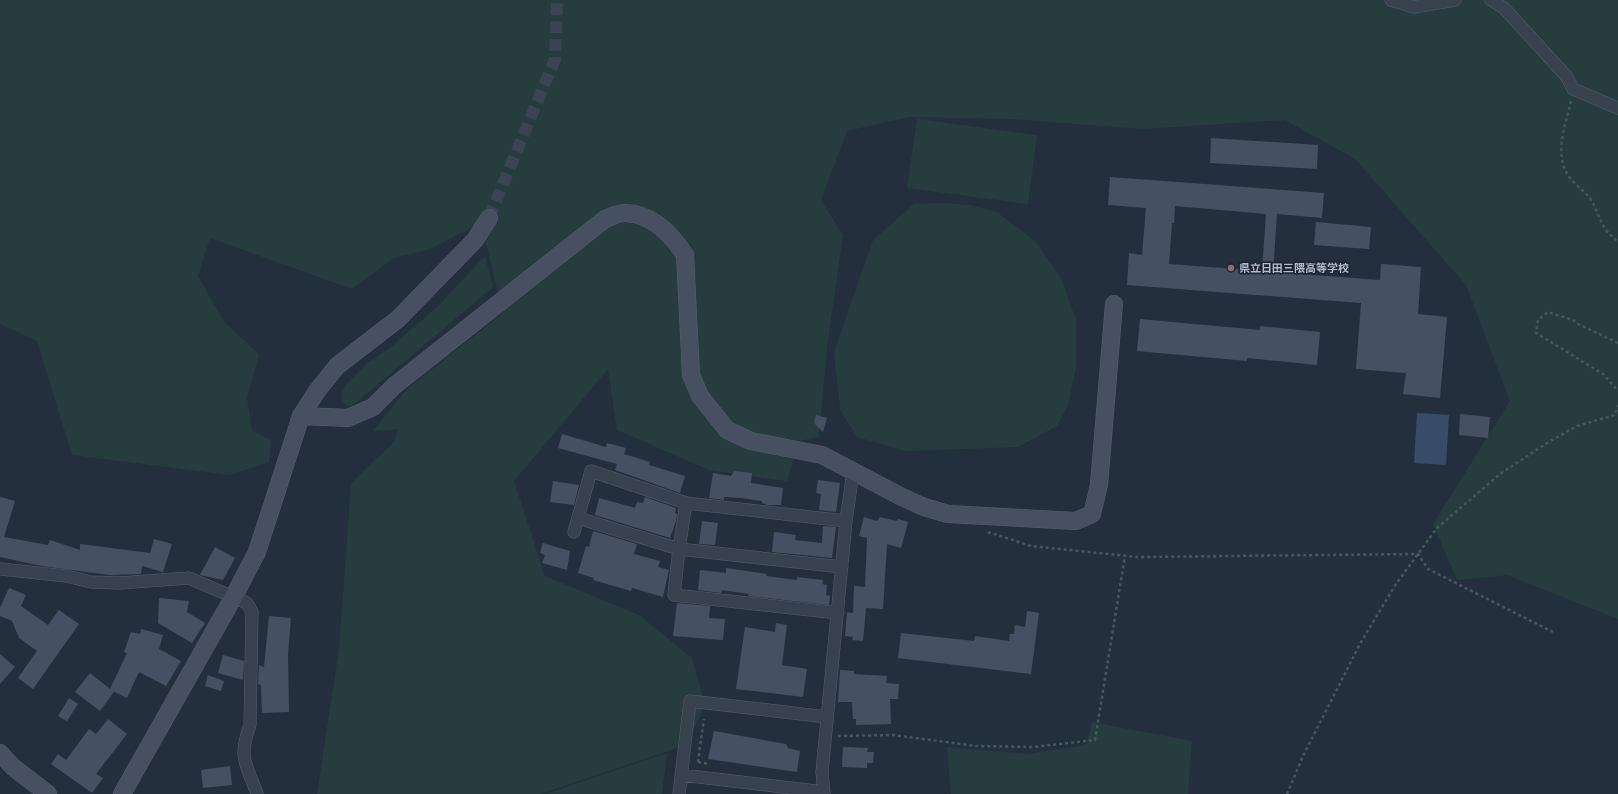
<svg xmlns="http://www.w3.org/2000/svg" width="1618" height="794" viewBox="0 0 1618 794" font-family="Cabin,'Noto Sans JP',sans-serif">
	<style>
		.green { fill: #263c3f }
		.water { fill: #394c67 }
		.building { fill: #455162; fill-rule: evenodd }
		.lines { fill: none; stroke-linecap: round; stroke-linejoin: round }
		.street-tunnel { stroke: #3a4453; stroke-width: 12; stroke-dasharray: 12 6; stroke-linecap: butt }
		.street-casing { stroke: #565f6c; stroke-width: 13 }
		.secondary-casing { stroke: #565f6c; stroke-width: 18 }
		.path { stroke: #44595c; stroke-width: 2.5; stroke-dasharray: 3 3; stroke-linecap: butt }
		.street { stroke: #38414e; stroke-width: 12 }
		.secondary { stroke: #465061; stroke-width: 17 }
		.education-dot { fill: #8d6e63; stroke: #1d2633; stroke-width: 1.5 }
		.labels { text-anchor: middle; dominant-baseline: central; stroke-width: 3.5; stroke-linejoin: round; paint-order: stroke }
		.poi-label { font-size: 11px; font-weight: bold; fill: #b4bcc9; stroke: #1d2633; text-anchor: start }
	</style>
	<rect width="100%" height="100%" fill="#242f3e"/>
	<path class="green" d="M0,0H1618V619L1507,575L1457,580L1433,524L1510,401L1466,285L1355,159L1285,120L1142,129L1012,119L909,117L847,131L821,200L843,235L827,347L819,437L799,441L787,481L709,470L617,430L608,369L514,481L545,576L639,615L692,658L705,705L686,745L540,794H317L339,649L351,483L395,441L397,429L373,431L406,390L503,313L481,223L430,249L394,258L352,289L210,238L198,276L224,322L259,354L247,398L252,431L271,440L269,462L230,475L72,455L37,341L0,324Z
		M917,119L1037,135L1028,204L907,188Z
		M944,203L971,205L997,212L1036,242L1061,278L1076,320V367L1068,405L1057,426L1018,447L905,451L857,437L840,410L834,352L873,240L914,204Z
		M485,256L493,287L352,406H347L342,400V392L346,385L367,363L390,348L437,307Z
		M1092,722L1192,741L1188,794H951L947,747L1026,754L1086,745Z
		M667,753L662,794H546Z"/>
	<path class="water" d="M1417,413L1449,415L1446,465L1414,463Z"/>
	<path class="building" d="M1211,138L1318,145L1317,169L1210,163Z
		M1110,177L1324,193L1322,218L1277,214L1273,272L1380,280L1381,264L1421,267L1418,314L1447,317L1440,398L1403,394L1406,373L1356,369L1361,303L1127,285L1129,253L1142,255L1146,208L1108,205ZM1175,206L1266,214L1262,271L1169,264L1172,223H1174Z
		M1316,222L1371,227L1369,249L1314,245Z
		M1140,319L1260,330V326L1320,332L1317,365L1247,358V361L1137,351Z
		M1460,414L1490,417L1488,438L1459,435Z
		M816,415L827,418L823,432L814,423Z
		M562,434L606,447L607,443L626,448L624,454L650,462L649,465L685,476L680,493L615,470L617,464L558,448Z
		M734,471L752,473L751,483L783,488L781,505H768L762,503V501L741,498L724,497V500L709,498L713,473L731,476Z
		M818,480L840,483L836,512L819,510L821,494L816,493Z
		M553,481L579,485L574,505L550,502Z
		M0,497L15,501L4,537L48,545L50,540L80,550V544L150,553L154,539L172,544L163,572L142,566L141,574L110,575L42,566L0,557Z
		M645,497L676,508L675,513L677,514L676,521L670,538L595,515L599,498L635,508L637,502L643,503Z
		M864,517L877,521L880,517L897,521L898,519L908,522L901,548L887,544L883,609L866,608L863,641L852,640L853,637L845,636L847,612L853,613L854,586L865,587L867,538L859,536Z
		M702,521L718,523L715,545L699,544Z
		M823,526L836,527L832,558L772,552L774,532L796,535L795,540L822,543Z
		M593,531L637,544L634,554L660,561L658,567L669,570L663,597L632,588L631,591L593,580L594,578L578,573L586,546L589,547Z
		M543,543L570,551L567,570L542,563L545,555L540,553Z
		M215,547L235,558L223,580L200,575Z
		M726,568L767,574L766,576L797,580V577L823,580L822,584L827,585L826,595L830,596L829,605L748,596L749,594L722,590L721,593L698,590L700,570L726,573Z
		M9,588L26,595L21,606L48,625L59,610L79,624L33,689L18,678L37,651L19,638L12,621L0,616V608Z
		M159,598L189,601L187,612L205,623L192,643L158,623Z
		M677,603L710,606L709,618L725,619L723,640L673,636Z
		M1027,611L1039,613L1031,674L898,658L901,633L974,641L975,636L1009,641L1010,634H1014L1015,625L1025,627Z
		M269,616L291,618L288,654L289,712L262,713L261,685L258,684L259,665L264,667Z
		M776,623L787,625L782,665L807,669L803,697L736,689L745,627L775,632Z
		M141,629L163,635L159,649L181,661L166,686L139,672L127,698L113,691L114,692L100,711L75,692L90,673L110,689L127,653L124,652L131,632L140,634Z
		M0,654L15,667L0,684Z
		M223,655L244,661L243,680L218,673Z
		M840,670L854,671V674L887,676L886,683L899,684L898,699H890L891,724L856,725V719H853L852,702H838Z
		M208,675L224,681L221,691L205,686Z
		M69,698L78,704L67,721L58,716Z
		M108,719L127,734L96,774L103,778L92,793L51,764L58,754L66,760L89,729L96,734Z
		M714,731L786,744L788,748L800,751L797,772L708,759Z
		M843,747L868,748L867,752H874L873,763H867V768L842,767Z
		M230,766L232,785L203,788L201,770Z"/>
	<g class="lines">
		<path class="street-tunnel" d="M489,218L555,59L557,0"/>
		<g class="street-casing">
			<path id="street" d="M1391,0L1414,7L1455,0
				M1491,0L1504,8L1567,77L1573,89L1618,108
				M686,503L679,549L674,595L838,613
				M578,518L679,549L842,567
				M574,532L591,471L686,503L846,521
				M0,569L66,576L91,582L119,583L189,578L247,603L252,612L250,725C238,758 246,763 257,794
				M682,775L824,792
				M679,794L690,701L827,717
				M824,794L822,772L846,521L853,472"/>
		</g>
		<g class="secondary-casing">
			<path id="secondary" d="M301,416L348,418L373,407L394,386L605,219C611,217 620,212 626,213C652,214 672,235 685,255L691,375L700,396L727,430L751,441L822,455L902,497L924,507L948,514L1076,521L1092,514L1099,485L1114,304
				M0,753L13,767L48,794
				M122,794L233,598L257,552L301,416L317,391L337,366L398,319L475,240L489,218"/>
		</g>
		<path class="path" d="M1571,101C1565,127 1553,155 1570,178C1576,186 1586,192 1591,200C1601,217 1600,229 1618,241
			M1618,343L1576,323L1573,320L1548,312L1538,320L1536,333L1603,374L1618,391
			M988,532L1031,546L1137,557L1418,554L1428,569L1553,632
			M838,736L893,735L976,746L1033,747L1095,740L1125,556
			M698,762L710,764
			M698,762L704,719
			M1287,794L1303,756L1361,642L1396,584L1437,528L1500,474L1547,443L1577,426L1615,415L1618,405"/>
		<use href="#street" class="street"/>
		<use href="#secondary" class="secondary"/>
	</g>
	<circle class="education-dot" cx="1231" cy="268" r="4"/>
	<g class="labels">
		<g class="poi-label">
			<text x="1239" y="268">県立日田三隈高等学校</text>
		</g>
	</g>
</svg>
